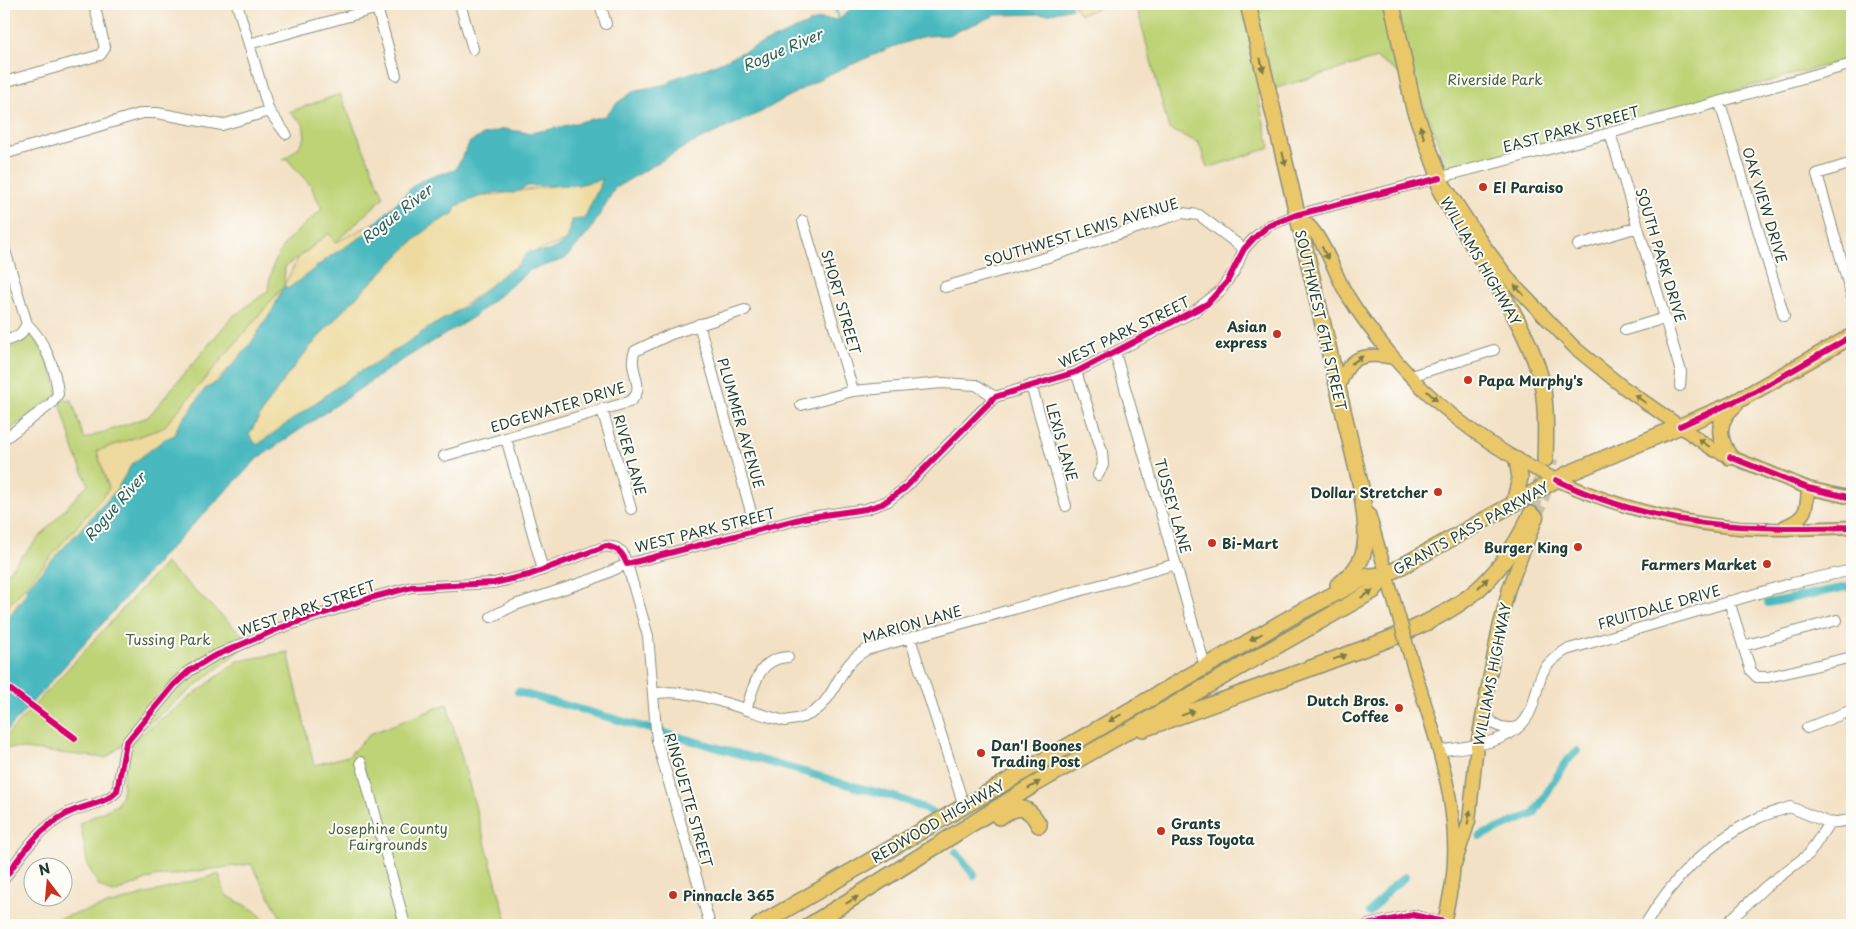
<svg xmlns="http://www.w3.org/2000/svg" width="1856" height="929" viewBox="0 0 1856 929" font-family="'Playpen Sans',sans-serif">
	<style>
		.green { fill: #bed376; stroke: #6e8855 }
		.sand { fill: #eeda9e; stroke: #868c69 }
		.water { fill: #4ab9bf; stroke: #347b7a; fill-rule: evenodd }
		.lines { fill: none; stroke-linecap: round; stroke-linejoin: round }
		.stream { stroke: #4ab9bf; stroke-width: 2.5 }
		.canal { stroke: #4ab9bf; stroke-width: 8 }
		.major-tunnel { stroke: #c9c0a8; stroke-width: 12; stroke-dasharray: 12 6; stroke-linecap: butt }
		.highway-tunnel { stroke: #c9c0a8; stroke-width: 15; stroke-dasharray: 15 8; stroke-linecap: butt }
		.minor-casing { stroke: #898f7c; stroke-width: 12 }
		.major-casing { stroke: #898f7c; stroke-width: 15 }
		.highway-casing { stroke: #898f7c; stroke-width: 18 }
		.minor { stroke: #fff; stroke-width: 10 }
		.major { stroke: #eac769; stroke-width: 12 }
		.highway { stroke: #eac769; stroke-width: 15 }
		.major-bridge-casing { stroke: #898f7c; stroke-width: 15; stroke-linecap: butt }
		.major-bridge { stroke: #eac769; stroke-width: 12 }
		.cycleway-casing { stroke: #fdfcf7; stroke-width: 9 }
		.cycleway { stroke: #d6006c; stroke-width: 6 }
		.oneway { fill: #7a7b4c }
		.poi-dot { fill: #c8321e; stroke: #fdfcf7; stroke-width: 2 }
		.labels { text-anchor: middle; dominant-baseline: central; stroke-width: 4; stroke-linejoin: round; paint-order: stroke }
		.park-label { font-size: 14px; fill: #476244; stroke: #fdfcf7 }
		.street-label { font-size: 14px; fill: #1f3d34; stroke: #fdfcf7 }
		.poi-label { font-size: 14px; font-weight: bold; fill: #1f3d34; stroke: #fdfcf7; text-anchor: start }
		.water-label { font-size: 15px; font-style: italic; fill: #2c625e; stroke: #fdfcf7 }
	</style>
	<rect width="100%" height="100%" fill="#fdfcf7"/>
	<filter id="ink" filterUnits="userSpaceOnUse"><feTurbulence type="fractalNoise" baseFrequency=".02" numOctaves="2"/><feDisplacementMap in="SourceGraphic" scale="10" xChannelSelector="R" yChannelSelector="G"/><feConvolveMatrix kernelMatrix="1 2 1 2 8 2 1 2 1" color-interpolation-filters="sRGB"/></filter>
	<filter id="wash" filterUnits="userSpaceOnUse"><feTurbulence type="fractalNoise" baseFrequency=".0096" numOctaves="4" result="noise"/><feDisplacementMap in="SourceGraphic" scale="20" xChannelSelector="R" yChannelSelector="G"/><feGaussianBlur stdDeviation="1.12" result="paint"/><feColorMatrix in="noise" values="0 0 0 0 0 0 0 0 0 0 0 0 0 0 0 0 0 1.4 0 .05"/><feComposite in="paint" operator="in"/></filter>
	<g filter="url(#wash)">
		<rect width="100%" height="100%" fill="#f3e1c5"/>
		<path class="green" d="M1136,4H1852V58L1449,170L1415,84L1376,58L1257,94L1270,148L1207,168L1199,143L1169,129Z
			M340,94L384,197L335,243L329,233L285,267L284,286L163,428L97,451L109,489L4,611V576L88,484L74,451L60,401L72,400L84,439L148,417L232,317L268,291C273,245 291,238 322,209L311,186L287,159L283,160L299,147L305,137L303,123L289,112Z
			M34,335L52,371L58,394L4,434V350L20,345L23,338Z
			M165,563L250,642L106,758L4,747V738Z
			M288,652L314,765L348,756L370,734L447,704L508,925H285L251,864L154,877L113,893L99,886L88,866L80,823L117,805L122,794L125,757L132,741L238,661Z
			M219,874L226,895L254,910L271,925H35Z"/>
		<path class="sand" d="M1073,4H1113L1080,14Z
			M603,179L584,219L572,220L567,240L534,252L455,312L337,387L257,446L249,435C284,370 332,320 385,269C405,249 426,226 453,214L456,206L478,197Z
			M378,221L196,401L175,435L131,466L114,493L39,576L4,623V611L109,489L97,451L163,428L284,286L298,258L329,233L335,243Z"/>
		<path class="water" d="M856,4H1070L1072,8L1047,14L996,15L948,35L925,36L892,47L825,76L761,112L688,145L615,188L590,231L565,259L530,270L472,318L399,362L257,459L159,560L4,734V624L25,595L28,586L116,491L132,464L165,439L175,435L177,428L205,389L218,382L251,343L272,311L284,286L289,288L332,255L363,236L414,185L426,178L455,170L470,142L483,135L504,129L529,133L551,129L605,116L617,103L636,90L668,84L675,78L709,67L819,19L839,20ZM603,179L584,219L572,220L567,241L549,251L528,252L518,266L502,275L466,306L428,328L384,359L357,373L257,445L249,435C284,370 332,320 385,269C405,249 426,226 453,214L456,206L478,197L497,192L514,193L528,186L578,185Z"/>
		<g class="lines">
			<path class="stream" d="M832,4L838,15V21"/>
			<path class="canal" d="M1768,603L1852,586
				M518,692L829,779C863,791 900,794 932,813
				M1480,836L1534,814L1565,763L1577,751
				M956,852L974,875
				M1370,912L1390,889L1405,877"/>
		</g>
	</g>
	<g filter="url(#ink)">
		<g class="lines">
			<path class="major-tunnel" d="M1537,517L1547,487L1552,459"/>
			<path class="highway-tunnel" d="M1531,514L1541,480"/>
			<g class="minor-casing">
				<path id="minor" d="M237,4L269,111L286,134
					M460,4L473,49
					M600,4L606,24
					M377,8L396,75
					M249,44L392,4
					M4,82L100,55L105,48L94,4
					M1720,103L1784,316
					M1610,133L1681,372L1680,386
					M4,154L143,113H157L222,125L269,111
					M1852,163L1817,174L1852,297
					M803,221L853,391
					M1578,245L1638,227
					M4,247L27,324C45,341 56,370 58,394L51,404L4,439
					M945,287L1048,257L1182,213L1199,215L1244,249
					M699,324L756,530
					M1625,330L1665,318
					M4,342L20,335L27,324
					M1115,353L1205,666
					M1076,372L1102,451L1103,465L1098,475
					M1411,376L1494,350
					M1031,385L1066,506
					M801,405L853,391L942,383L976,385L995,397
					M602,409L631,509
					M506,438L543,570
					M444,456L629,402C649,389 626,369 635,351L671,334L745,310
					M1729,601L1751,671L1757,677H1768L1852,657
					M491,617L515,605L593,579L627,564L804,518L866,509L888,501L905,488L995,397L1076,372L1195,311L1220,291L1235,270L1244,249L1254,238L1268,226L1296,215L1610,133L1852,64
					M910,638L964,806
					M1743,646L1837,620
					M653,694C689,685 747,712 785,721C841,715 828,671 866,650L1176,564
					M1484,706C1487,723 1500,731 1517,727
					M746,710C754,686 758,658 788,657
					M1807,728L1852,710
					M1438,751C1470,746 1520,744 1532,707C1542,678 1536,669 1566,650L1793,583L1852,570
					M361,762L405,925
					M4,879C23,852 38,829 68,813C84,805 106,804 117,791L126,743L174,685L189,671L212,657L280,628L370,598L412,587L494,583L529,575L606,546L616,548L622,552L627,564L648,636L657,741L710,925
					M1367,925L1413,915L1450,925
					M1645,925C1671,880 1710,841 1758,818C1768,813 1780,811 1790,807L1829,823L1852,820
					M1725,925L1765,887L1809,854L1829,823"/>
			</g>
			<g class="major-casing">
				<path id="major" d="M1440,178L1483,244L1514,285L1575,348L1623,387L1714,450L1808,488L1852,498
					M1296,215C1301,220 1309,224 1313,230C1327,247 1335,274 1346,293C1360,316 1376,337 1393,357C1480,459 1607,516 1739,528C1777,531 1815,528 1852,527
					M1338,391C1347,358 1360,351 1394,358
					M1369,514L1399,618
					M1785,526C1806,518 1807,510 1808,488
					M1409,652C1432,731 1468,815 1449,899C1447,908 1446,917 1443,925
					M1455,864L1469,821L1477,745L1498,632L1509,588L1537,517"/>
			</g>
			<g class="highway-casing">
				<path id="highway" d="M1248,4L1361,487C1365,527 1377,558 1338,585
					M1392,4L1414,109L1440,178V190C1471,247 1525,318 1541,379C1546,400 1546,436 1545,459
					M1730,457C1717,437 1716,420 1736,404
					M1514,503L1520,478L1517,460
					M1143,729C1203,708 1262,686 1322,664C1372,645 1426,629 1470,596C1497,575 1517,544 1531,514
					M999,817C1017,805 1028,804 1039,825
					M759,925L1298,613L1369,576L1386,575
					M810,925L1032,786L1373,591L1386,575L1565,475L1730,405L1852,336"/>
			</g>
			<use href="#minor" class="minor"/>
			<use href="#major" class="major"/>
			<use href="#highway" class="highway"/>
			<g class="major-bridge-casing">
				<path id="major-bridge" d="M1399,618L1409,652"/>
			</g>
			<use href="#major-bridge" class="major-bridge"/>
			<g class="cycleway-casing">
				<path id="cycleway" d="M1680,426L1755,392L1852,336
					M1730,457L1808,488L1852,498
					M1556,480C1652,527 1748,531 1852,527
					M4,685L75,738
					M4,879C23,852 38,829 68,813C84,805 106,804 117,791L126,743L174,685L189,671L212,657L280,628L370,598L412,587L494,583L529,575L606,546C619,549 622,552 627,564L804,518L866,509L882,504L905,488L995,397L1076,372L1207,304L1227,282L1244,249L1254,238L1268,226L1296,215L1440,178
					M1367,925L1413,915L1444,922L1443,925"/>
			</g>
			<use href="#cycleway" class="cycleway"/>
		</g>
		<defs><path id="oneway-solid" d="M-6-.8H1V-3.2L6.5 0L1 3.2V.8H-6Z" transform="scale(1.25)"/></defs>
		<g class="oneway">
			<use href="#oneway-solid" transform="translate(1262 65) rotate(77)"/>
			<use href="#oneway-solid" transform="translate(1422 132) rotate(-108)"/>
			<use href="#oneway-solid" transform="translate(1284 159) rotate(77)"/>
			<use href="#oneway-solid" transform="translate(1325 253) rotate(63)"/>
			<use href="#oneway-solid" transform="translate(1519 290) rotate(-133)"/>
			<use href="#oneway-solid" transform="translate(1357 360) rotate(-33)"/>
			<use href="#oneway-solid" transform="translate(1432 396) rotate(43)"/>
			<use href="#oneway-solid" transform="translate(1640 399) rotate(-145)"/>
			<use href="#oneway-solid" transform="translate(1704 443) rotate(-145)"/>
			<use href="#oneway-solid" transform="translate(1483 583) rotate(-45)"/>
			<use href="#oneway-solid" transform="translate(1367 594) rotate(-31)"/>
			<use href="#oneway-solid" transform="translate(1256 637) rotate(150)"/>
			<use href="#oneway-solid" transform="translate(1340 657) rotate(-20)"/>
			<use href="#oneway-solid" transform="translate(1188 713) rotate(-20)"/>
			<use href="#oneway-solid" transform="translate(1115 718) rotate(150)"/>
			<use href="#oneway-solid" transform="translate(1034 785) rotate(-31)"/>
			<use href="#oneway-solid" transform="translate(1469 817) rotate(-79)"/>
			<use href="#oneway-solid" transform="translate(852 900) rotate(-31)"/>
		</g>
	</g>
	<g class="poi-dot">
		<circle cx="1483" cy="187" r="5"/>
		<circle cx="1277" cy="334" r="5"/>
		<circle cx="1468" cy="380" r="5"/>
		<circle cx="1438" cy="492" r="5"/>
		<circle cx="1212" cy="543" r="5"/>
		<circle cx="1578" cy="547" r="5"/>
		<circle cx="1767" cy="564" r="5"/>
		<circle cx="1399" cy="708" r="5"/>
		<circle cx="981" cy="753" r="5"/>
		<circle cx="1161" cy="831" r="5"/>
		<circle cx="673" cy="895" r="5"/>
	</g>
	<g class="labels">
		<g class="park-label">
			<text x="1495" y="79">Riverside Park</text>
			<text x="168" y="639">Tussing Park</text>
			<text x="388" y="828">Josephine County<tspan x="388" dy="16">Fairgrounds</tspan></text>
		</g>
		<g class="street-label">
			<text transform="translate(1571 129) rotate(-15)">EAST PARK STREET</text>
			<text transform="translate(1765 205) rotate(73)">OAK VIEW DRIVE</text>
			<text transform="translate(1081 232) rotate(-17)">SOUTHWEST LEWIS AVENUE</text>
			<text transform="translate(1661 255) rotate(73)">SOUTH PARK DRIVE</text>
			<text transform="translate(1481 261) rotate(60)">WILLIAMS HIGHWAY</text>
			<text transform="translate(841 302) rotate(74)">SHORT STREET</text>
			<text transform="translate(1321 320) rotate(77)">SOUTHWEST 6TH STREET</text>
			<text transform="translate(1124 332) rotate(-26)">WEST PARK STREET</text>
			<text transform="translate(558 407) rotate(-17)">EDGEWATER DRIVE</text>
			<text transform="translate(741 423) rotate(74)">PLUMMER AVENUE</text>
			<text transform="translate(1062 442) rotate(74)">LEXIS LANE</text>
			<text transform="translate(630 455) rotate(74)">RIVER LANE</text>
			<text transform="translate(1173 506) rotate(74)">TUSSEY LANE</text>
			<text transform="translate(1471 528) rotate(-29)">GRANTS PASS PARKWAY</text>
			<text transform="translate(705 530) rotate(-14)">WEST PARK STREET</text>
			<text transform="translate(1659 607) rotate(-16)">FRUITDALE DRIVE</text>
			<text transform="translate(307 608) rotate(-19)">WEST PARK STREET</text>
			<text transform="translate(912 624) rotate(-16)">MARION LANE</text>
			<text transform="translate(1492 674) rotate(-79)">WILLIAMS HIGHWAY</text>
			<text transform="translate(689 800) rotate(74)">RINGUETTE STREET</text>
			<text transform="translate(938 821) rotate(-30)">REDWOOD HIGHWAY</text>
		</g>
		<g class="poi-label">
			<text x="1493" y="187">El Paraiso</text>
			<text x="1267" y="326" text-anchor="end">Asian<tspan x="1267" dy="16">express</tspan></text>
			<text x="1478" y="380">Papa Murphy's</text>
			<text x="1428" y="492" text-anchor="end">Dollar Stretcher</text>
			<text x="1222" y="543">Bi-Mart</text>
			<text x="1568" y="547" text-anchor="end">Burger King</text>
			<text x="1757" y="564" text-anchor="end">Farmers Market</text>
			<text x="1389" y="700" text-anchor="end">Dutch Bros.<tspan x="1389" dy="16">Coffee</tspan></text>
			<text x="991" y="745">Dan'l Boones<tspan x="991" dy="16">Trading Post</tspan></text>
			<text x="1171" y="823">Grants<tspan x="1171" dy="16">Pass Toyota</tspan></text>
			<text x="683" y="895">Pinnacle 365</text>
		</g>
		<g class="water-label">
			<text transform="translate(782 49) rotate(-23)">Rogue River</text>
			<text transform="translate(396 213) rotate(-38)">Rogue River</text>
			<text transform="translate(114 506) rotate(-49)">Rogue River</text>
		</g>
	</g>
	<rect width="1856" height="929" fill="none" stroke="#fdfcf7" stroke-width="20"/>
	<g transform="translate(48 882) rotate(344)"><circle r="24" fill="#fdfcf7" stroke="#a4b0a9"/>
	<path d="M0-4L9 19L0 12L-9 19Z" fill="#c8321e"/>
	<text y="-8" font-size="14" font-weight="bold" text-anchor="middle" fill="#1f3d34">N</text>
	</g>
</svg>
